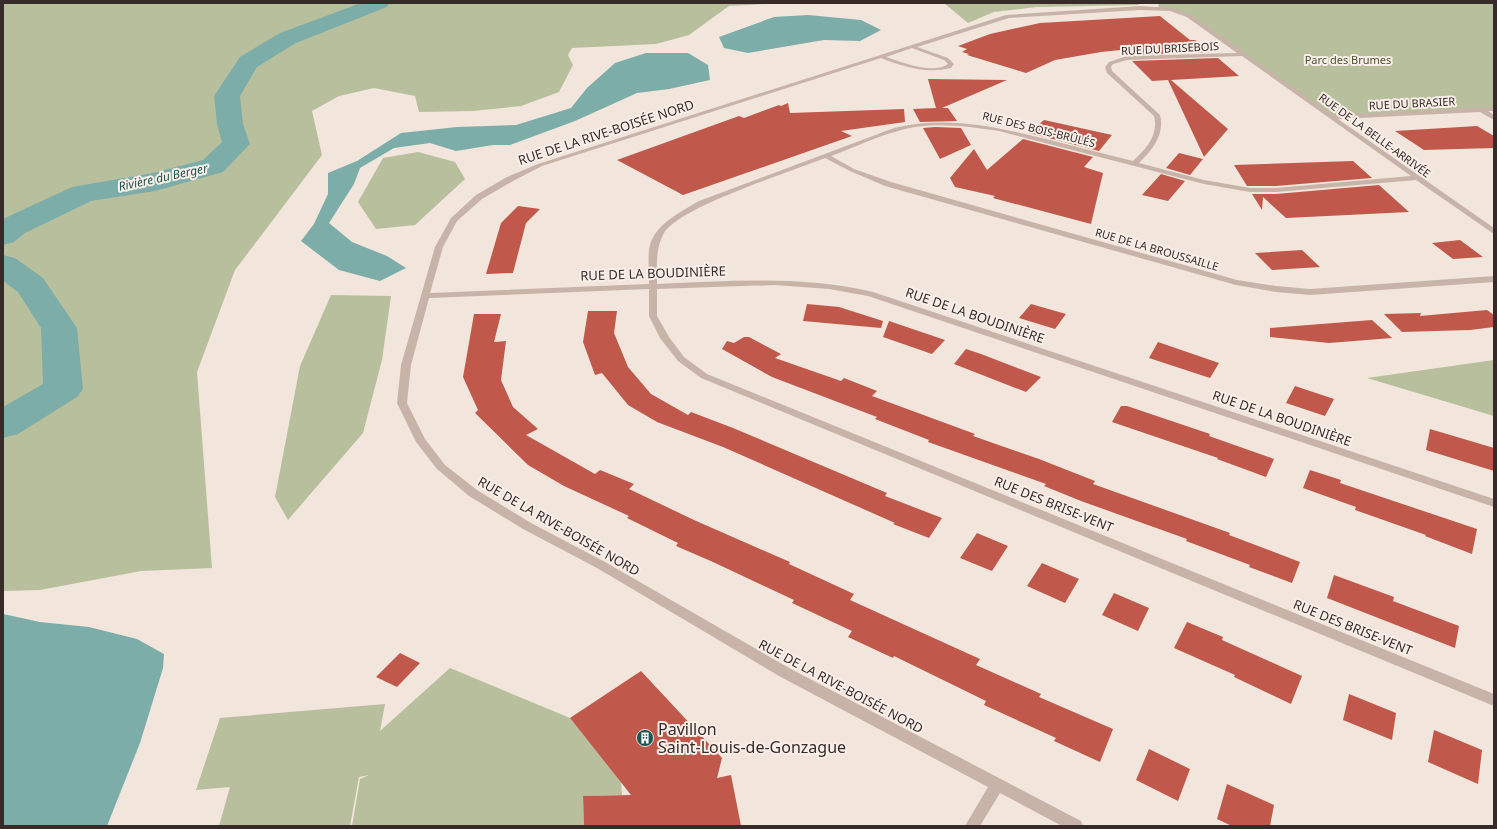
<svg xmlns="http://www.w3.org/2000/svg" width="1497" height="829" viewBox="0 0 1497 829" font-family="'Noto Sans',sans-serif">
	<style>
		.green { fill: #b8bf9d }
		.water { fill: #7cada9 }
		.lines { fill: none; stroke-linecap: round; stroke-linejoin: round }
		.stream { stroke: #7cada9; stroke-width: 5.5 }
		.river { fill: #7cada9; fill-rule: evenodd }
		.building { fill: #c0594b }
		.minor { fill: #c8b3a9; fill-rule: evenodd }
		.labels { text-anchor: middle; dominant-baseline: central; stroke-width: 4; stroke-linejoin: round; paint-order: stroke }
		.far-street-label { font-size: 11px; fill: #362b28; stroke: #f9efe8 }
		.far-park-label { font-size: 11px; fill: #49532d; stroke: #f9efe8 }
		.far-water-label { font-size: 12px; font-style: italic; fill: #205553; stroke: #f9efe8 }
		.street-label { font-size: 13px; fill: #362b28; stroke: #f9efe8 }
		.near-poi-label { font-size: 16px; fill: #362b28; stroke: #f9efe8; text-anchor: start }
	</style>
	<rect width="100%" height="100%" fill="#f1e5dc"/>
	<path class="green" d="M3,3H779L729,6L689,35L656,44L572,48L568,55L573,65L559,92L521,106L473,111L419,112L415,96L374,88L339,96L312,111L322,155L235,270L197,372L212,568L141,571L40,590L3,591Z
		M944,3H1137L1139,5L1037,7L994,12L968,23Z
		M1159,3H1494V108L1331,117L1181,13L1158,8Z
		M418,152L455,162L465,179L415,225L376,229L358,202L383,158Z
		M331,295L391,296L382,360L363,433L288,520L275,497L300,366Z
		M1494,360V416L1367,378Z
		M450,668L570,718L621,782L622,795L583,796L584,826H352L360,779L369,775L359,777L350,826H219L230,787L196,790L220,718L385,704L380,731Z"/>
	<path class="water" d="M808,15L861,20L881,30L860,41L824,40L748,53L724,48L719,37L774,17Z
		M646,53H688L708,65L710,80L669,89L637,93L575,121L510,145H493L456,151L430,143L394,148L360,168L354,184L329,223L352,242L387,256L406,268L380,281L339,270L301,241L314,224L328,194V173L357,161L401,133L457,127L516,125L571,108L587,88L615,63Z
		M3,614L40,622L89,627L137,639L164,654L163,668L140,743L107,826H3Z"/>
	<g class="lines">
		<path class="stream" d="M3,224L14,226"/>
		<path class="river" d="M361,3H390L387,7L296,43L257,67L240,96L243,124L250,144L223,172L155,191L91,201L25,233L14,242L3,245V219L72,187L153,173L203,160L222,142L217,124L214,96L240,57L280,33Z
			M3,255L15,258L43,278L77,328L83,389L77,397L18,434L3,438V407L43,384L41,328L18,292L3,281Z"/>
	</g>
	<path class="building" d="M1160,16L1190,40H1195L1211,52L1126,55L1121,50L1101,52L1055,60L1026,73L967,55L969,54L962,52L967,49L958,46L990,34L1040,23Z
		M1218,58L1239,76L1171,80L1228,129L1204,157L1168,80L1152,81L1132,61Z
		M928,79L1007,80L942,108H948L957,121L920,122L913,109L936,108Z
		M788,103L790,113L904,109L905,122L841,131L852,136L683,195L617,160L739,116L744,118L779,105L781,106Z
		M1044,120L1112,135L1099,151L1029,133Z
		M1477,126L1494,136V148L1424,150L1395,131Z
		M935,127L961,128L971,145L940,159L923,128Z
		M1023,139L1093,157L1084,167L1103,173L1091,224L993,198L995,196L955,187L950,178L974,149L987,170Z
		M1179,153L1203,159L1190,175L1166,168Z
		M1353,161L1372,178L1276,186H1247L1234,165Z
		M1161,174L1185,181L1168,201L1142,195Z
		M1379,185L1409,212L1286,218L1263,197L1262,210L1252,194H1276Z
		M518,206L540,209L526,223L513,273L486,274L501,223Z
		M1460,240L1483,257L1453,259L1432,243Z
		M1302,250L1320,267L1272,270L1255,253Z
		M807,304L839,307L883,321L881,328L803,321Z
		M1031,304L1066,314L1055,329L1019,318Z
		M1487,310L1494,315V327L1470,330L1402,332L1384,314L1421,313L1420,316Z
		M588,311H617L614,333L628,367L651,394L688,415L691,412L733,428L887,493L885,496L942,518L929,538L893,524L895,523L723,447L657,422L628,405L602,373L595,375L583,342Z
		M474,314H501L494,342L506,341L501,380L513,407L538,429L526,435L595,474L600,470L634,484L629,489L694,520L790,562L789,564L854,594L850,600L980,659L976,665L1041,694L1039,697L1113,729L1100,762L1054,741L1056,738L984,705L986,701L894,656L893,658L848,637L852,631L792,603L794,600L713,562L676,546L678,543L627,518L629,516L564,486L528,465L475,413L478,410L463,377Z
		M1372,320L1392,338L1329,343L1270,337V328Z
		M889,321L945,340L932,354L883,337Z
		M744,337H749L781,354L775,358L841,381L844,378L877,391L872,396L975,434L973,436L1039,459L1095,481L1093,484L1230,533L1229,535L1300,562L1292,583L1249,567L1250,565L1186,541L1187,539L1081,501L1044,486L1046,484L928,442L929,440L875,419L877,417L772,377L722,349L727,341L734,343Z
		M1158,342L1219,363L1210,378L1149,358Z
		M966,349L981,354L1041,377L1026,392L954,364Z
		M1295,386L1334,399L1325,416L1286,403Z
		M1121,406H1127L1210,434L1209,436L1274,459L1266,477L1217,459L1218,458L1112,422Z
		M1430,429L1494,448V471L1426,450Z
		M1310,470L1341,480L1340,483L1477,529L1472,554L1425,536L1426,535L1355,510L1356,507L1303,488Z
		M977,533L1008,546L992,571L960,558Z
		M1042,563L1079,579L1065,603L1027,586Z
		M1334,575L1394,597L1393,601L1459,626L1455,648L1327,598Z
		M1114,593L1149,608L1138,631L1102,615Z
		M1187,622L1223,637L1222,640L1302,676L1291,704L1234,677L1235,675L1174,648Z
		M400,653L420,663L397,687L376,677Z
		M641,671L722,758L717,778L731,775L741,826H584L583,796L631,795L570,718Z
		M1349,694L1396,713L1392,740L1343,720Z
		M1434,730L1482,750L1478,784L1428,762Z
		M1149,749L1190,769L1178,801L1136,780Z
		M1227,784L1274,805L1270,826H1232L1217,819Z"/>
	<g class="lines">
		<path class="minor" d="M1140,6L1171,8L1191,15L1244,52L1247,53V55L1333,115L1494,107V111H1488L1494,115V120L1480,112L1338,119L1494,228V234L1416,180L1276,192H1250L1204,184L999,131C966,126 930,121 898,131C875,137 853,148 831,156L854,169L891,182L1237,280L1276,286L1310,289L1494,276V282L1310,295L1276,292L1236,285L885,186L850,171L825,158C793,171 679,207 664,233C655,249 657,266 657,284C729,281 802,275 873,292L1494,499V507L868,296L829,289L775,285L657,289V316L669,337L684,357L707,374L1494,694V706L701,378L678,361L660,338L649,316V289L429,298L411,365L407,403L425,439L445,465L477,490L531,523L605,562L789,668L1081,821L1083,826H1062L1000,793L980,826H965L988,787L779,676L597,568L523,529L469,496L437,469L416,442L397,403L401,365L435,247L451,218L476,195L507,177L538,164L1006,15ZM1140,10L1170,11L1187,17L1237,53L1127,56L1109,62L1105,67L1107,73L1154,116C1159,135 1146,149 1133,161C1105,154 1077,147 1050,140C997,127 948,115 894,128L699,201C681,212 652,225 649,250C648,261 649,273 649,284L430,293L443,247L457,221L482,199L513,181L542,166L881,58C904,67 926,74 951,68L954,64L948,58L917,47L1009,18ZM912,48L944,60L948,64C934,75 901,62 886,57ZM1242,56L1411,176L1276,188H1250L1204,180L1139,163C1152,150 1165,135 1160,115L1112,71L1111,67L1113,64L1127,60Z"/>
	</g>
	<defs>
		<g id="building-disc" transform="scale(0.9)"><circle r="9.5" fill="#205553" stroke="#f9efe8"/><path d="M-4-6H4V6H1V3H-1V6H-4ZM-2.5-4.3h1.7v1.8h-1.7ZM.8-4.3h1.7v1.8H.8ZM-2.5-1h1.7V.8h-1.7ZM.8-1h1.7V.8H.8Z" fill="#fff"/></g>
	</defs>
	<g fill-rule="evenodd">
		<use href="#building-disc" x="645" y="738"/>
	</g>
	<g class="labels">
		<g class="far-street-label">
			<text transform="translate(1170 48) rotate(-3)">RUE DU BRISEBOIS</text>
			<text transform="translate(1412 103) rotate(-3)">RUE DU BRASIER</text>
			<text transform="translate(1039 129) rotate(14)">RUE DES BOIS-BRÛLÉS</text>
			<text transform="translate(1375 135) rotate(36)">RUE DE LA BELLE-ARRIVÉE</text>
			<text transform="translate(1157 249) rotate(16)">RUE DE LA BROUSSAILLE</text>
		</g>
		<g class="far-park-label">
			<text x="1348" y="59">Parc des Brumes</text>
		</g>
		<g class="far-water-label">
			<text transform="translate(163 177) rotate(-12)">Rivière du Berger</text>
		</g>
		<g class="street-label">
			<text transform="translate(606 132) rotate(-18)">RUE DE LA RIVE-BOISÉE NORD</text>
			<text transform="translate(653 273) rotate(-2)">RUE DE LA BOUDINIÈRE</text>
			<text transform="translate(975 315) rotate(19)">RUE DE LA BOUDINIÈRE</text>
			<text transform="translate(1282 418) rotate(19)">RUE DE LA BOUDINIÈRE</text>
			<text transform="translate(1054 504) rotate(22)">RUE DES BRISE-VENT</text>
			<text transform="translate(559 526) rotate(30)">RUE DE LA RIVE-BOISÉE NORD</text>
			<text transform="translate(1353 627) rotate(22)">RUE DES BRISE-VENT</text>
			<text transform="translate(841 686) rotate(28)">RUE DE LA RIVE-BOISÉE NORD</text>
		</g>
		<g class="near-poi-label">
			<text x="658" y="729">Pavillon<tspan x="658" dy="18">Saint-Louis-de-Gonzague</tspan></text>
		</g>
	</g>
	<rect width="1497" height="829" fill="none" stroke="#362b28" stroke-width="8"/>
</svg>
